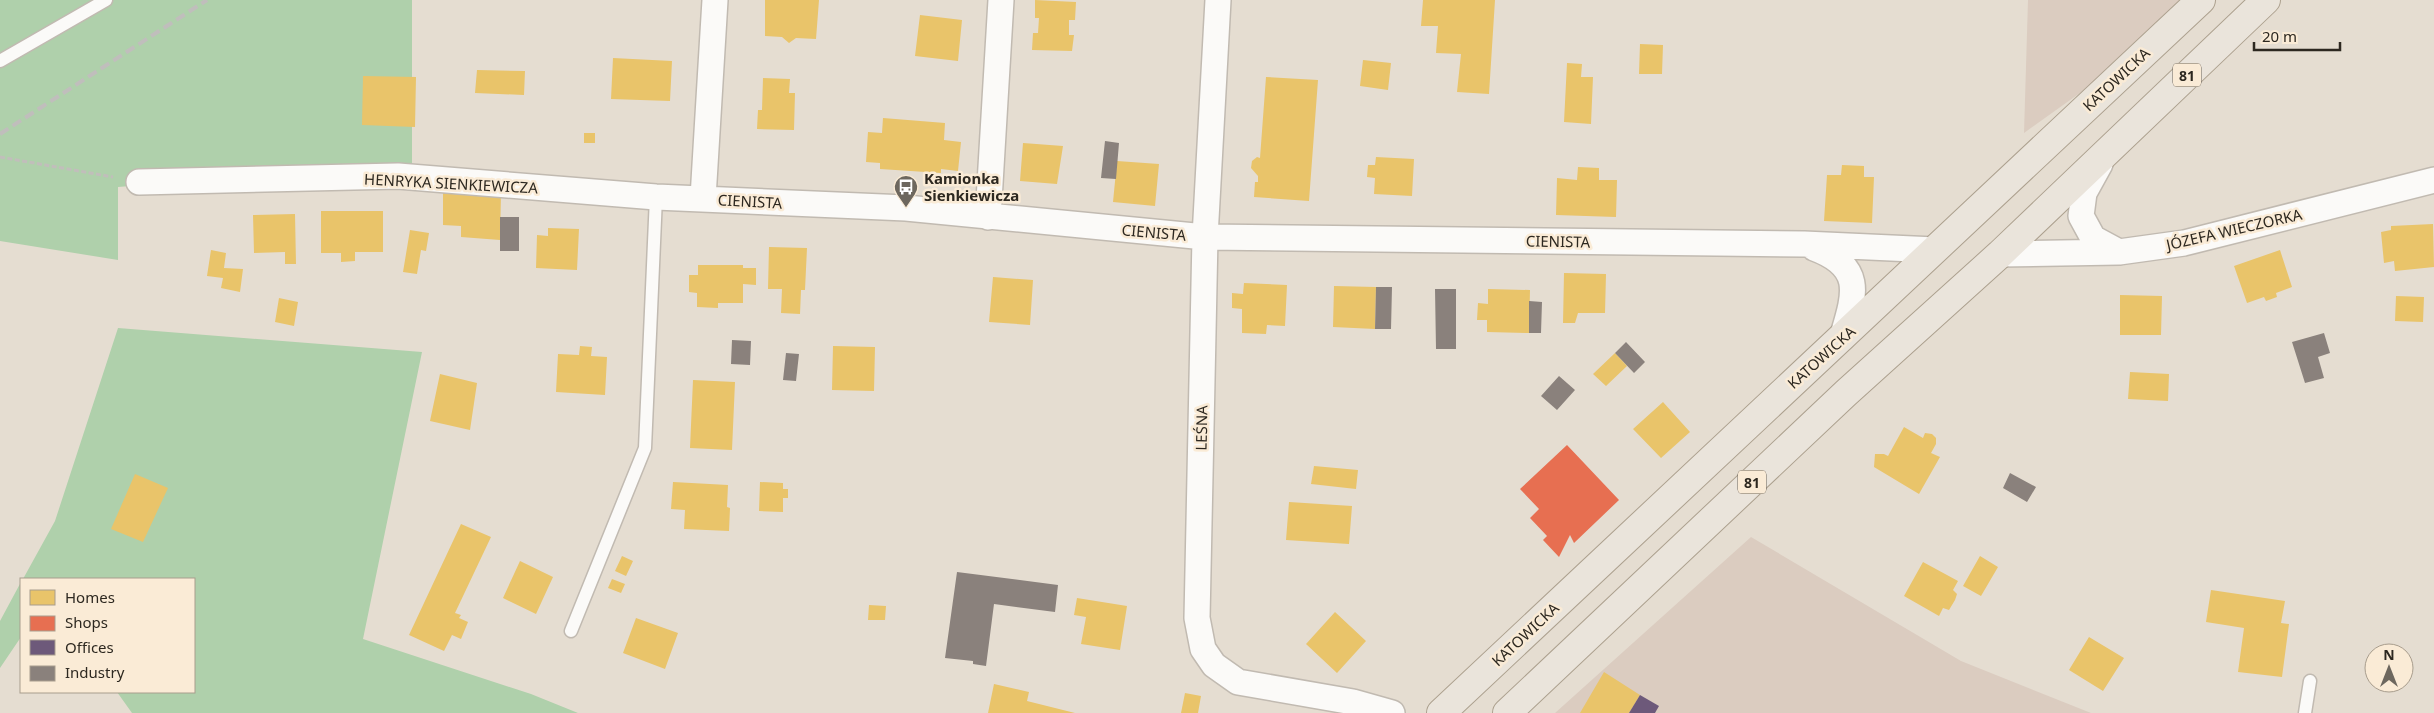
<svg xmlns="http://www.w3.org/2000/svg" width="2434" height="713" viewBox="0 0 2434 713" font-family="'Noto Sans',sans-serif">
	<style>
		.commercial { fill: #dbccc0 }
		.green { fill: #afd0ab }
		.homes { fill: #e9c46a }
		.shops { fill: #e76f51 }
		.offices { fill: #6d597a }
		.industry { fill: #8a817c }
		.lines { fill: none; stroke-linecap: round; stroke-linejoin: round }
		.service-casing { stroke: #c1bab1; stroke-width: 15 }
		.minor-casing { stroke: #c1bab1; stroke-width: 28 }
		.primary-casing { stroke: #aca08e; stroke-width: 30 }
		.path { stroke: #c1bebb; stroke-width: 3; stroke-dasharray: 5 2.5; stroke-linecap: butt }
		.service { stroke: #fbfaf8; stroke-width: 12 }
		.minor { stroke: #fbfaf8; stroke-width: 25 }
		.primary { stroke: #eae4db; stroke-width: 28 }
		.rail { stroke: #c0bebc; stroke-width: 4; stroke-dasharray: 10 5; stroke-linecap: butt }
		.labels { text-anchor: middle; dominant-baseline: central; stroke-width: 5; stroke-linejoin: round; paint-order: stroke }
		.shield { fill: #faebd6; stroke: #6a6257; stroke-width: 1 }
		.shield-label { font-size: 14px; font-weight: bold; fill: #2d2820 }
		.street-label { font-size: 15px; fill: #2d2820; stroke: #faebd6 }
		.poi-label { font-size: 15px; font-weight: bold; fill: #2d2820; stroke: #faebd6; text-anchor: start }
	</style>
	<rect width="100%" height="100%" fill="#e5ddd1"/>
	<path class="commercial" d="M2028,0H2210L2024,133Z
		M1751,537L1961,661L2091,713H1555Z"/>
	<path class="green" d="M0,0H412V163L118,187V260L0,241Z
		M118,328L422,352L363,639L531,694L578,713H132L117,692H194V579H23L55,521Z
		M21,582V637L0,668V621Z"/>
	<path class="homes" d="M765,0H819L816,39L796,38L789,43L782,37L765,36Z
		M1035,0L1076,2L1075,20H1069V35H1074L1072,51L1032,50L1033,33H1038L1039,18H1035Z
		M1423,0H1495L1489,94L1457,92L1461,54L1436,53L1438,26H1421Z
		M920,15L962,20L958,61L915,56Z
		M1640,44L1663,45L1662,74H1639Z
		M613,58L672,61L670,101L611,99Z
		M1363,60L1391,63L1388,90L1360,86Z
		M1567,63L1582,64L1581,77H1593L1591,124L1564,122Z
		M477,70L525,71L524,95L475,93Z
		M363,76L416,77L415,127L362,125Z
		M1266,77L1318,80L1309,201L1254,197L1255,182H1258V176L1251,168L1252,161L1257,157L1260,158Z
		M763,78L790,79L789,93H795L794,130L757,129L758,110H762Z
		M883,118L945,123L944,140L961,142L958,171L941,169V173L880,169V163L866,162L868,132L882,133Z
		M584,133H595V143H584Z
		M1023,143L1063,146L1057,184L1020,181Z
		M1376,157L1414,159L1412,196L1374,194L1375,178L1367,177L1368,165H1375Z
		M1117,161L1159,164L1155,206L1113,202Z
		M1842,165L1864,166V177H1874L1872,223L1824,221L1827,175H1841Z
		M1578,167L1599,168V180H1617L1616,217L1556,215L1557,178L1577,180Z
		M443,192L501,193L500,240L461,237V226L443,225Z
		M321,211H383V252H355V261L341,262V253H321Z
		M295,214L296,264H285V252L254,253L253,215Z
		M2433,224L2434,267L2395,271L2394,261L2384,263L2381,232L2391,230V226Z
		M548,228L579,229L577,270L536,268L537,235L548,236Z
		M410,230L429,233L426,251L421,250L417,274L403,272Z
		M769,247L807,248L805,290H801L800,314L781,313L782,289H768Z
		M211,250L226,253L224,268L243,269L240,292L221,288L223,278L207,276Z
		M2280,250L2292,287L2276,293L2277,297L2266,301L2264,297L2247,303L2234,266Z
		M698,265H743V268H756V285L743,284V303H718V308L697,307V293L689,292V275H698Z
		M1564,273L1606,274L1605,313H1578L1575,323H1563Z
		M993,277L1033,280L1030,325L989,322Z
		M1244,283L1287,285L1285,326L1267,325L1266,334L1242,333V309L1232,308V293L1243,294Z
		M1334,286L1376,287L1375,329L1333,327Z
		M1488,289L1530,290L1529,333L1487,332V320H1477L1478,303L1488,304Z
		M2120,295L2162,296L2161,335H2120Z
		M2396,296L2424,297L2423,322L2395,321Z
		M279,298L298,302L294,326L275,322Z
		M580,346L592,347L591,356L607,357L605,395L556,392L558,354L579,355Z
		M833,346L875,347L874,391L832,390Z
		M1615,353L1627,366L1606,386L1593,374Z
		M2130,372L2169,374L2168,401L2128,399Z
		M440,374L477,383L470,430L430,421Z
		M693,380L735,382L732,450L690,448Z
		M1663,402L1690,432L1661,458L1633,429Z
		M1904,427L1923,438L1925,433L1932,434L1936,438V444L1931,453L1940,457L1919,494L1874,467L1875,454H1884L1888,456Z
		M1314,466L1358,470L1356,489L1311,484Z
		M135,474L168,488L143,542L111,529Z
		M673,482L728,485L727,507L730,508L729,531L684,529L685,510L671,509Z
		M760,482L783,483V489H788V498H783V512L759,511Z
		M1289,502L1352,506L1349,544L1286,540Z
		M461,524L491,537L455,613L461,615L459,618L468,622L461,639L452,635L444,651L409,635Z
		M622,556L633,561L626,576L615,571Z
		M1980,556L1998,567L1981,596L1963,586Z
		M520,561L553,577L536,614L503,598Z
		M1923,562L1958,581L1953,590L1957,594L1955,600L1949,610L1943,608L1939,616L1904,596Z
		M612,579L625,584L621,593L608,588Z
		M2211,590L2285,601L2281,623L2289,624L2282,677L2238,672L2244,628L2206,622Z
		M1077,598L1127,606L1120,650L1081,644L1086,617L1074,615Z
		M869,605L886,606L885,620H868Z
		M1335,612L1366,641L1337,673L1306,644Z
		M636,618L678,633L665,669L623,653Z
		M2089,637L2124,658L2103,691L2069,670Z
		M1604,672L1640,695L1629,713H1580Z
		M994,684L1029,692L1027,701L1075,713H988Z
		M1185,693L1201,696L1198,713H1181Z"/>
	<path class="shops" d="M1567,445L1619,500L1574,543L1570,535L1559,557L1543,540L1547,536L1530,518L1539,509L1520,489Z"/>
	<path class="offices" d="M1640,695L1659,706L1655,713H1629Z"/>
	<path class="industry" d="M1105,141L1119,143L1116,179L1101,178Z
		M500,217H519V251H500Z
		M1376,287H1392L1391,329H1375Z
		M1435,289H1456V349H1436Z
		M1529,301L1542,302L1541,333H1529Z
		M2324,333L2330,353L2318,357L2324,378L2305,383L2292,342Z
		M732,340L751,341L750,365L731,364Z
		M1626,342L1645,362L1634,373L1615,353Z
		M786,353L799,354L796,381L783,380Z
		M1559,376L1575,390L1557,410L1541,396Z
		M2010,473L2036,487L2027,502L2003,488Z
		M957,572L1058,585L1055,612L994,604L986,666L973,664V661L945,658Z"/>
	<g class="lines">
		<g class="service-casing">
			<path id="service" d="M0,61L106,0
				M571,631L645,448L656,197
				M2305,713L2310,681"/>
		</g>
		<g class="minor-casing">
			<path id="minor" d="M1218,0L1205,237L1197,618L1203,649L1214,665L1238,682L1353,702L1392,713
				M2100,164L2084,193L2081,216L2093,238L2119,252
				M139,182L398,176L656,197L906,208L1205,237L1804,244L1935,250
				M703,198L715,0
				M988,217L1001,0
				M1814,248C1865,267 1855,294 1842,338
				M2000,254L2119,252L2184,243L2434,180"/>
		</g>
		<g class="primary-casing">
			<path id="primary" d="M1441,713L2201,0
				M1507,713L1846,393L2000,254L2266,0"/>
		</g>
		<path class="path" d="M0,157L113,177"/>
		<use href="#service" class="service"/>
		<use href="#minor" class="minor"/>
		<use href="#primary" class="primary"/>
		<path class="rail" d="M0,134L207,0"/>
	</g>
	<defs>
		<g id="bus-pin" transform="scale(1.25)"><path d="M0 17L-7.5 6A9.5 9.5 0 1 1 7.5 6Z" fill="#6d675e" stroke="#faebd6"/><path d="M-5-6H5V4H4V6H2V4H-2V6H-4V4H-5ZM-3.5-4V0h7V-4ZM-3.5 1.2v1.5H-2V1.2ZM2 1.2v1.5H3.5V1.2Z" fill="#fff"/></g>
	</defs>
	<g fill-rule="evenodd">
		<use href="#bus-pin" x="906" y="187"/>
	</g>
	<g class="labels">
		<g class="shield">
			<rect x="2173" y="63.5" width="28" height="23" rx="4"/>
			<rect x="1738" y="470.5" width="28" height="23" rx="4"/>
		</g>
		<g class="shield-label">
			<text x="2187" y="75">81</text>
			<text x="1752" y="482">81</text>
		</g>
		<g class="street-label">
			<text transform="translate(2116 79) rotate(-43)">KATOWICKA</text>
			<text transform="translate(451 183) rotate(3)">HENRYKA SIENKIEWICZA</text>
			<text transform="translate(750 201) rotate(3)">CIENISTA</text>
			<text transform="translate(2234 229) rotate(-13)">JÓZEFA WIECZORKA</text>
			<text transform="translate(1154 232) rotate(5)">CIENISTA</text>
			<text transform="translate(1558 241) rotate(1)">CIENISTA</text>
			<text transform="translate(1821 357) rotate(-42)">KATOWICKA</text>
			<text transform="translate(1201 428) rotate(-89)">LEŚNA</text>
			<text transform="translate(1525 634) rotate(-43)">KATOWICKA</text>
		</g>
		<g class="poi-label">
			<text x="924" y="178">Kamionka<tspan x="924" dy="17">Sienkiewicza</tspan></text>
		</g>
	</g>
	<rect x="20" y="578" width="175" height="115" fill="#faebd6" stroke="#a89d8d"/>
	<rect x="30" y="590" width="25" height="15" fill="#e9c46a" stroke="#a89d8d"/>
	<text x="65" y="603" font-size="15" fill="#2d2820">Homes</text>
	<rect x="30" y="616" width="25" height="15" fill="#e76f51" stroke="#a89d8d"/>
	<text x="65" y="628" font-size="15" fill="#2d2820">Shops</text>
	<rect x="30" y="640" width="25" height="15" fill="#6d597a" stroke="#a89d8d"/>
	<text x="65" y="653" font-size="15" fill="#2d2820">Offices</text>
	<rect x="30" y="666" width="25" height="15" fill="#8a817c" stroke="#a89d8d"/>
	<text x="65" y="678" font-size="15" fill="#2d2820">Industry</text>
	<g transform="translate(2389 668)"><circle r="24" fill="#faebd6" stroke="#a89d8d"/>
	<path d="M0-4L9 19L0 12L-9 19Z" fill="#6d675e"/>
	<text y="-8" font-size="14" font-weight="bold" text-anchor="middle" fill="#2d2820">N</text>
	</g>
	<path d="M2254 42v8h86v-8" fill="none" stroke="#2d2820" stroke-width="2.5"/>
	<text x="2262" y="42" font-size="15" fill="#2d2820" stroke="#faebd6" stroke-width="4" paint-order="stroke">20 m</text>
</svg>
